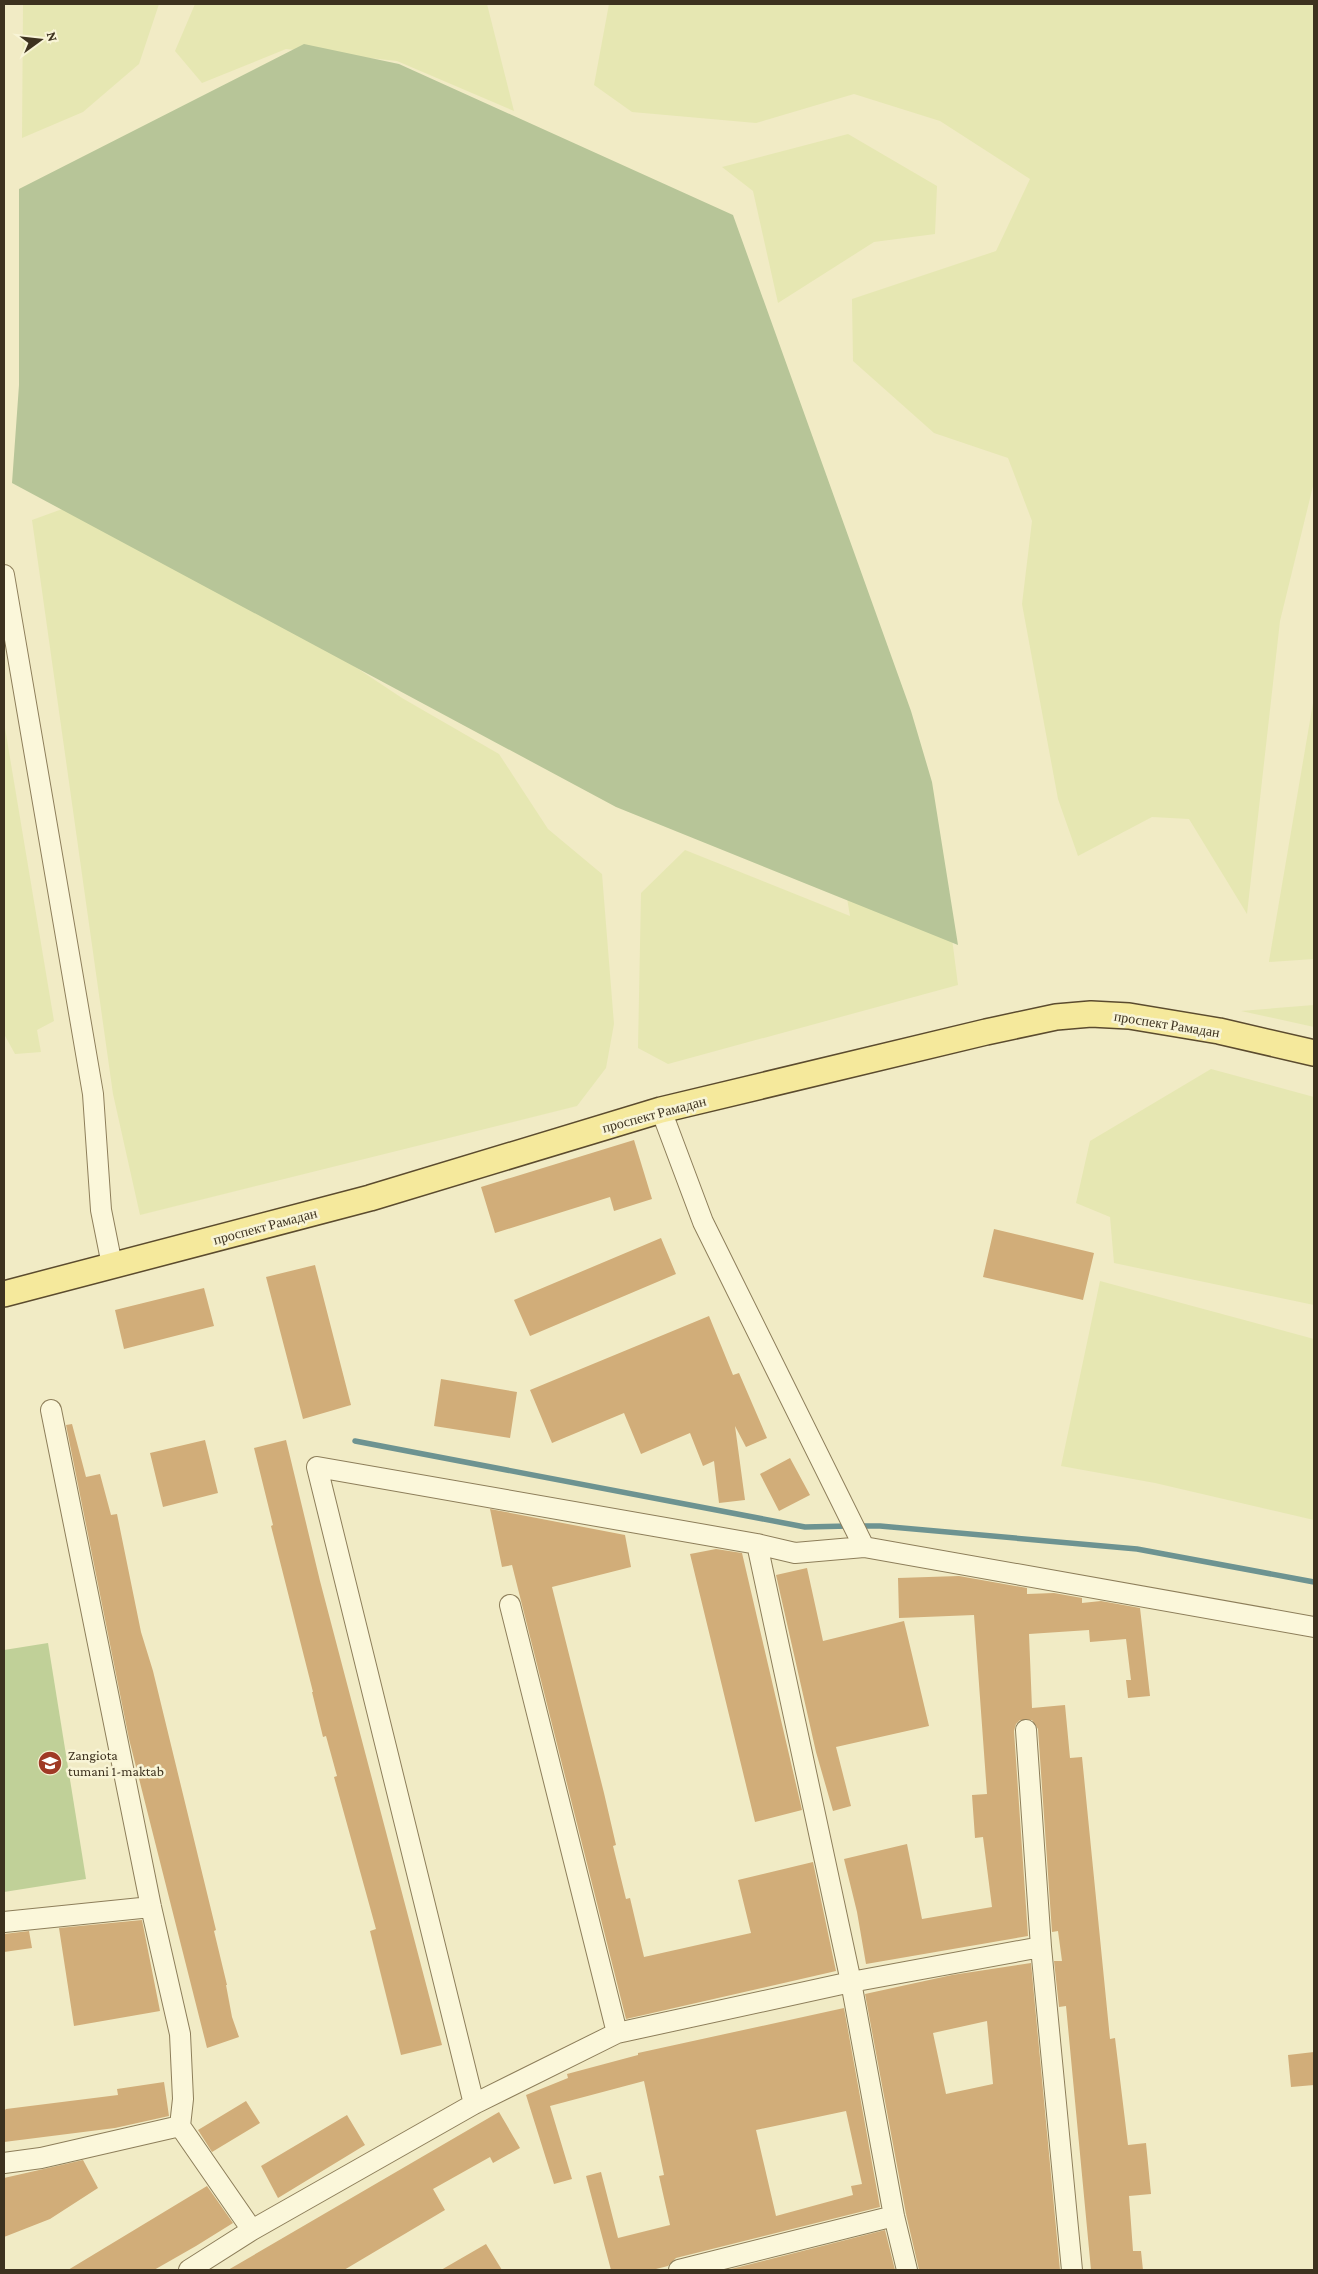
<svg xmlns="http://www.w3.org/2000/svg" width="1318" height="2274" viewBox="0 0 1318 2274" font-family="'Crimson Pro',serif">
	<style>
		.farmland { fill: #e6e7b2 }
		.green { fill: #c0d098 }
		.cemetery { fill: #b7c598 }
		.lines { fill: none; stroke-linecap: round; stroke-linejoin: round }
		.stream { stroke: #6d9391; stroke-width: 5.5 }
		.building { fill: #d1ad79; fill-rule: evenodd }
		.minor-casing { stroke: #8d7e5a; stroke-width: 22 }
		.major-casing { stroke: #5b4b2e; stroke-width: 28 }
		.minor { stroke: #fbf7da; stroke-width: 20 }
		.major { stroke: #f5e99c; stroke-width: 25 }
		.labels { text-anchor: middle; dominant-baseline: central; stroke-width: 5; stroke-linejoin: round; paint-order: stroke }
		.street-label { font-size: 14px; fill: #3d321f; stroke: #f8f4d6 }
		.poi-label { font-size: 14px; fill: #3d321f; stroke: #f8f4d6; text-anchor: start }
	</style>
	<rect width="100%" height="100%" fill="#f1ebc5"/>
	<path class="farmland" d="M23,4H159L139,64L83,112L22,138Z
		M195,4H487L514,111L397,61L286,49L202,83L175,51Z
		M609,4H1314V482L1280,621L1247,914L1189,819L1152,817L1078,856L1058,799L1022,604L1032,521L1008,458L934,433L853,361L852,299L996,251L1030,179L940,121L854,94L756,123L632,112L594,85Z
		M848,134L937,186L935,234L874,242L778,303L753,191L722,167Z
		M98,496L402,698L499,754L548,829L602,874L614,1024L606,1068L577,1106L140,1215L113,1094L32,520Z
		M1314,697V959L1269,962V961Z
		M4,722L54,1021L37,1030L41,1052L15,1054L4,1034Z
		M933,791L958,985L668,1064L638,1048L641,893L685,850L850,916L847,898Z
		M1314,1005V1027L1241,1011Z
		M1211,1069L1314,1097V1305L1114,1263L1110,1217L1076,1203L1090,1141Z
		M1100,1281L1314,1339V1520L1155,1483L1061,1466Z"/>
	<path class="green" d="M48,1643L86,1879L4,1892V1650Z"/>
	<path class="cemetery" d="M304,44L399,64L733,215L911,711L932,782L958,945L616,807L12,483L19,385V189Z"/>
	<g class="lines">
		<path class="stream" d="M355,1441L805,1527L849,1526
			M858,1526H880L1137,1549L1314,1582"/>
	</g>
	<path class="building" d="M634,1140L652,1199L614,1211L610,1197L495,1233L481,1187Z
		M994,1229L1094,1253L1083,1300L983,1277Z
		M661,1238L676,1274L530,1336L514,1300Z
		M315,1265L351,1405L303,1419L266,1277Z
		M204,1288L214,1326L124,1349L115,1310Z
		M709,1316L733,1375L739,1373L767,1438L746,1447L735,1426L745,1500L719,1503L714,1461L703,1466L690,1433L641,1454L624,1413L552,1443L530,1390Z
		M441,1379L517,1392L510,1438L434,1426Z
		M72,1424L86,1477L100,1474L111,1515L117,1514L141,1632L153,1671L216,1930L214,1931L227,1985H226L232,2017L239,2037L207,2048L129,1739L66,1425Z
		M205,1440L218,1493L163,1507L150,1453Z
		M286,1440L320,1581L442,2045L401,2055L370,1931L376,1929L334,1777L337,1776L326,1736L323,1737L312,1692H313L271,1526L273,1525L254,1448Z
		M790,1458L810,1495L779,1511L760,1474Z
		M490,1509L625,1535L631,1567L552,1587L604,1793L616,1845L613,1846L626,1899L630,1898L644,1957L751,1933L738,1880L813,1862L836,1971L626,2019L512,1565L502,1567Z
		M716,1549L742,1553L802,1810L755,1822L690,1554Z
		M807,1568L823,1641L904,1621L929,1726L836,1747L851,1806L833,1811L816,1752L776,1575Z
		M959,1576L1027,1588V1594L1054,1593L1082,1598V1603L1101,1601L1140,1608L1150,1696L1128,1698L1126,1680H1131L1126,1639L1090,1642L1089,1630L1029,1634L1032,1708L1065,1705L1070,1758L1082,1757L1110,2039L1115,2038L1128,2145L1146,2143L1151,2194L1129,2196L1133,2251H1141L1143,2270H1091L1066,2006L1059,2007L1054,1961H1062L1058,1931L1052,1932L1038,1729L1032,1720H1020L1016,1724L1014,1731L1028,1936L866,1964L857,1912L844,1859L907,1844L922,1919L992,1907L983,1837L975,1838L972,1795L987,1794L974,1615L899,1618L898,1578Z
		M142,1920L160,2011L74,2026L59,1928Z
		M29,1931L32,1948L4,1952V1934Z
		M1031,1963L1060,2270H919L906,2214L865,1994L952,1975ZM987,2021L993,2084L946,2094L933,2033Z
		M844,2008L880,2207L676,2258L668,2266L652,2270H611L586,2176L601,2172L618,2238L670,2225L659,2176L664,2175L644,2081L550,2106L572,2179L554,2184L526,2095L568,2078L567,2074L638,2055V2053ZM846,2111L862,2184L851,2186L853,2195L776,2216L756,2130Z
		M1314,2052V2085L1291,2087L1288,2055Z
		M164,2082L169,2116L115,2128L4,2142V2111L6,2109L118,2095L117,2089Z
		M246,2101L260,2123L212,2152L198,2130Z
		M499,2112L520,2148L493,2163L490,2157L433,2189L445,2210L344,2270H228Z
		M347,2115L365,2145L278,2198L261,2166Z
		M83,2160L98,2188L50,2219L4,2237V2178Z
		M207,2186L233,2223L196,2246L154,2270H68Z
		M885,2230L895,2270H727Z
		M486,2244L502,2270H441Z"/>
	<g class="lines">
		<g class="minor-casing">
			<path id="minor" d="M4,575L93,1094L101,1210L112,1265
				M661,1110L703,1222L864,1547
				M51,1410L151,1907L180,2034L183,2099L180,2126L252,2230
				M757,1544L851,1982L894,2216L907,2270
				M510,1605L617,2033
				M1026,1730L1041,1947L1072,2270
				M4,1922L151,1907
				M474,2104L317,1467L757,1544L795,1553L864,1547L1314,1627
				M4,2163L41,2158L180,2126
				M189,2270L252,2230L474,2104L617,2033L851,1982L1041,1947
				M679,2270L894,2216"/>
		</g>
		<g class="major-casing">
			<path id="major" d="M4,1294L370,1198L661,1110L986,1032L1056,1017L1091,1014L1129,1016L1219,1031L1314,1053"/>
		</g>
		<use href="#minor" class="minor"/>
		<use href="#major" class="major"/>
	</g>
	<defs>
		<g id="school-disc" transform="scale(1.25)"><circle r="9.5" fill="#a03a26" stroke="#f8f4d6"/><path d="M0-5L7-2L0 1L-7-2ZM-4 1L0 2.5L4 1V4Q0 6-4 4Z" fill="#fff"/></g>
	</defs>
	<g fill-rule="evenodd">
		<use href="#school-disc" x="50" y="1763"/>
	</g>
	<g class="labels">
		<g class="street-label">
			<text transform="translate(1167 1024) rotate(9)">проспект Рамадан</text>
			<text transform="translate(654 1114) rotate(-15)">проспект Рамадан</text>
			<text transform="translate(265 1226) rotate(-15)">проспект Рамадан</text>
		</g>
		<g class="poi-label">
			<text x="68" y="1755">Zangiota<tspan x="68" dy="16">tumani 1-maktab</tspan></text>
		</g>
	</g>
	<rect width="1318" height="2274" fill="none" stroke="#3d321f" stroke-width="10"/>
	<g transform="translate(40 40) rotate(75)" stroke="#f8f4d6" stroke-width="4" paint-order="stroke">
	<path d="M0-4L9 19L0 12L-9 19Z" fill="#3d321f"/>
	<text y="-8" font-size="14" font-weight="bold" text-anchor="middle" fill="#3d321f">N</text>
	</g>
</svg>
